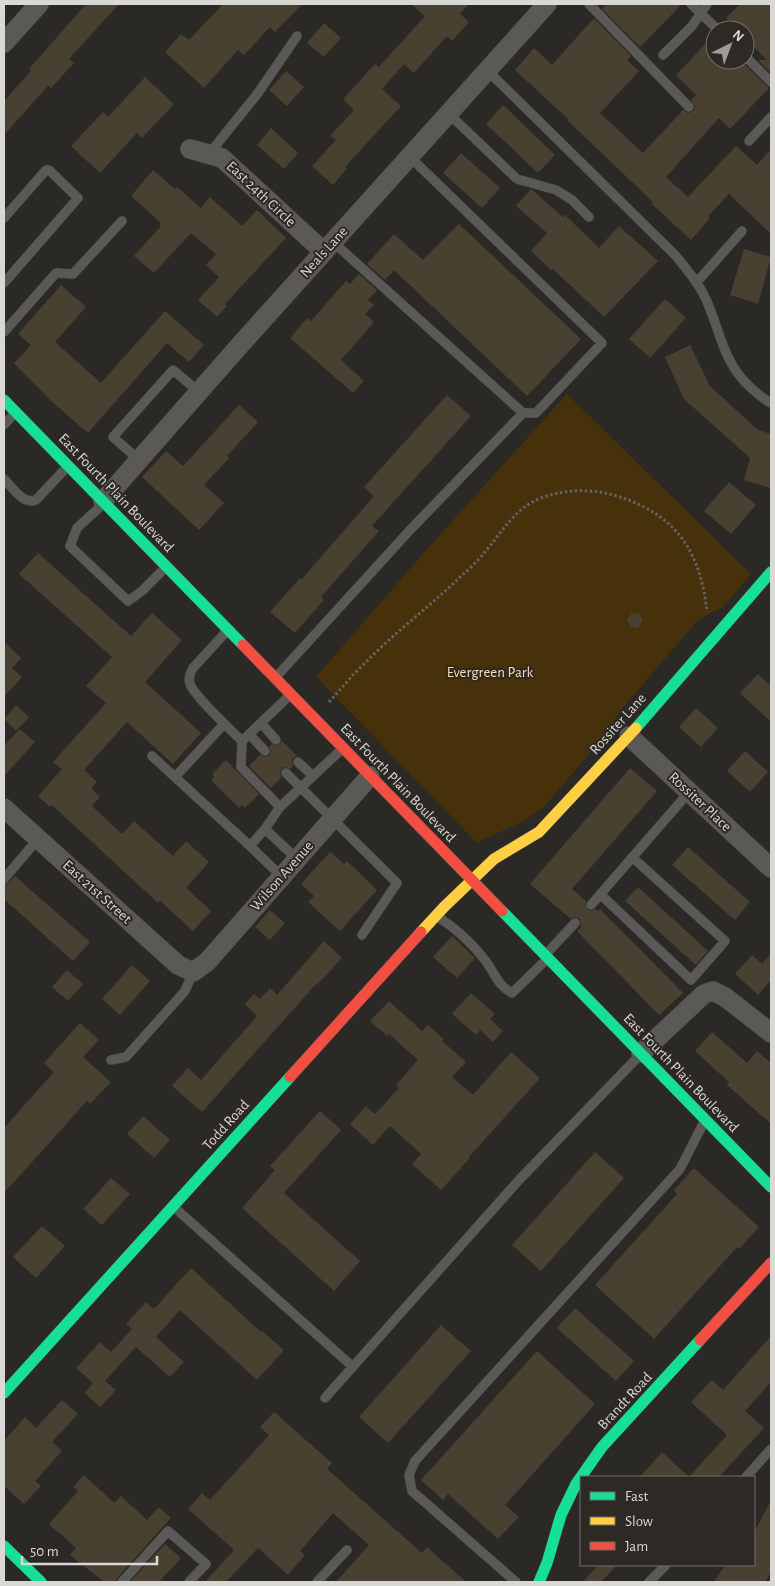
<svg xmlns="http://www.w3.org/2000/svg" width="775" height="1586" viewBox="0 0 775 1586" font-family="'Alegreya Sans',sans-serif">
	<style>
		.green { fill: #46310a }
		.building { fill: #484132 }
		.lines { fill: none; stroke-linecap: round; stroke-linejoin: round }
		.lane-casing { stroke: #474543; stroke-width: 10 }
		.street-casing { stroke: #474543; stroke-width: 20 }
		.fast-casing { stroke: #474543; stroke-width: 12 }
		.slow-casing { stroke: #474543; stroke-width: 12 }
		.jam-casing { stroke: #474543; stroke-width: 12 }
		.path { stroke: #636260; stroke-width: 3; stroke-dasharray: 2.5 2.5; stroke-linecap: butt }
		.lane { stroke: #5a5956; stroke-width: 9 }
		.street { stroke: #5a5956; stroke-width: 19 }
		.fast { stroke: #16e098; stroke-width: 11 }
		.slow { stroke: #ffcf43; stroke-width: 11 }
		.jam { stroke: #f24e42; stroke-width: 11 }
		.labels { text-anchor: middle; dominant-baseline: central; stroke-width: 4; stroke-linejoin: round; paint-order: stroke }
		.street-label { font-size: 15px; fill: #dad8d4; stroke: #2d2924 }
		.park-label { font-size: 15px; fill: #fddcac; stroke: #2d2924 }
	</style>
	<rect width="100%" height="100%" fill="#2b2926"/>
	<path class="green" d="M567,394L751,574L723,607L698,620L619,712L609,731L543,808L525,820L477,843L316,677L428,548Z"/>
	<path class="building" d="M86,4H119L69,59L74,63L51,88L48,86L4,135V101L31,71L29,69Z
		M223,4H302L275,32L270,27L244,55L238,50L204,88L165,52L181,34L189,40Z
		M411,4H469L460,14L469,22L452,41L447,36L414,73L404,64L382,89L401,106L345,167L347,168L333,185L312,166L336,140L330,136L354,110L343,99L375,64L379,67L425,16Z
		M607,4H682L640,47L602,9Z
		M740,4H771V73L758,60H767L745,38V30H737L726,18Z
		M594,18L631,56L627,60L639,71L600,113L643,153L683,110L688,113L694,111L695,106L691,100L696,95L676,75L714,35L715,60H740L769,88L730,129L719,118L666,177L688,197L736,146L757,165L771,149V234L729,194L708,216L710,218L691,240L652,204L653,202L567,120L568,119L515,70L534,48L552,65Z
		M324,23L341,38L324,57L307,43Z
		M286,71L304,87L287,106L269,90Z
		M145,77L174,104L142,138L137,133L100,173L71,146L103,112L108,117Z
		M503,105L555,155L538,173L486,124Z
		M271,128L298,153L284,169L257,145Z
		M461,153L500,188L482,208L443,173Z
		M153,170L175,189L177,187L201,208L210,197L242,226L257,210L286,238L225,304L227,306L217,317L198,300L219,277L206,265L216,254L191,233L154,273L134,256L161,226L160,225L161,223L131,196Z
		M531,189L563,217L565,215L599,248L619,226L658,261L604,317L553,269L551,270L531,251L547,233L516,206Z
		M459,224L581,339L527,396L394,270L385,280L367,264L394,234L423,260Z
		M744,249L771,257L758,304L730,295Z
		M359,274L377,290L368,300L374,305L365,314L374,322L341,360L364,381L353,393L290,338L307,318L311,321L346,281L350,284Z
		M61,285L86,307L55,342L101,383L165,311L204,345L189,362L167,343L88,433L50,400L14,363L31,345L18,334Z
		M665,299L686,318L650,358L629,339Z
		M690,345L710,386L758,430L771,434V488L744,480L750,458L684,399L665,357Z
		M447,395L471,416L372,526L379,531L321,597L324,600L295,633L270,612L300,578L301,580L374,496L364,487Z
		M239,405L258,422L227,456L229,458L204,485L224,503L199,530L142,477L166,451L183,466Z
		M729,482L756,505L731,534L704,511Z
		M38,553L131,636L152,613L182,640L145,682L201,733L173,764L127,722L84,770L97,782L91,788L100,797L92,806L122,834L134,821L173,856L186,841L209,862L186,888L211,911L193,931L160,901L158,903L52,805L50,807L38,796L62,769L53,762L106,703L86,686L112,657L19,574Z
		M632,613L640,614L643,621L638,628L630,627L627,620Z
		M4,642L21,658L12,668L22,677L4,697Z
		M758,674L771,686V722L740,693Z
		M16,705L29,717L16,731L4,719Z
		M696,708L718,728L701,747L679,727Z
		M20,729L35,742L4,776V746Z
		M282,741L297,756L293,758L292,761L293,766L290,769L285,767L281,769L280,774L282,777L271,788L249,766L260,755L264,757L269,756L271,752L269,747L272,744L278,746Z
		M745,751L768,772L750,792L727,771Z
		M226,760L259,794L245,808L242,805L239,808L211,780L214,777L212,774Z
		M630,768L657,791L572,889L586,901L585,904L587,909L590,911L596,909L598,911L600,909L683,993L659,1015L577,931L581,928L580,919L576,917L571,919L530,884Z
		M688,847L750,902L735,920L672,865Z
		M330,852L344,864L347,861L377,890L340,931L308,902L314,896L301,884Z
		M15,876L90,942L73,961L4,899V885L8,883Z
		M638,887L708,951L696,965L625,901Z
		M270,910L285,923L270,940L255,927Z
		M452,936L475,958L457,978L433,957Z
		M324,941L342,958L317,985L316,984L202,1112L172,1086L188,1068L201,1080L257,1016L245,1004L254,994L260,999L270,988L277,995Z
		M771,954V980L758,995L735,974L752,955L762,964Z
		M132,965L150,981L120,1015L102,999Z
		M67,970L83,984L68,1001L52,987Z
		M471,993L495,1014L490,1019L503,1031L493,1042L480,1030L476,1035L452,1014Z
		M389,1001L422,1031L428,1025L444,1039L442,1041L466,1062L452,1077L473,1095L511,1052L540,1078L469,1157L470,1158L441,1190L412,1164L421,1154L390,1126L373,1145L350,1124L366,1106L375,1114L399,1088L396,1085L418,1060L389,1034L387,1036L370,1021Z
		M80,1023L99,1040L83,1057L111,1082L90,1104L87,1101L4,1193V1128L54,1072L44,1063Z
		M712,1032L747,1063L757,1051L771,1063V1124L727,1085L729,1082L695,1051Z
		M320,1111L341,1130L284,1193L360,1261L334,1291L242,1208L275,1170L270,1166Z
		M143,1116L170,1140L154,1158L127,1134Z
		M595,1152L624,1178L541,1271L512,1245Z
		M694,1168L759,1227L739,1249L737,1247L654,1339L595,1285L677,1194L674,1190Z
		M111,1178L130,1194L102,1225L83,1209Z
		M42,1226L65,1246L36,1278L13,1257Z
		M191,1268L261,1332L262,1331L284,1350L257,1380L180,1310L156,1337L184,1362L170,1377L136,1347L105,1381L116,1390L100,1407L85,1393L93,1383L76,1368L100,1342L111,1352L132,1329L126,1324L146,1302L154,1309Z
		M575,1308L634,1361L616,1381L557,1328Z
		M441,1325L471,1351L388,1443L359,1417Z
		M771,1336V1382L745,1411L764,1428L719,1477H640L662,1452L689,1477L727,1435L691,1402L712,1380L723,1390Z
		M537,1351L595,1404L505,1505L519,1517L498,1539L448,1494L443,1500L421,1480Z
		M62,1400L78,1414L52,1442L62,1451L35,1481L41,1486L24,1504L4,1486V1441L25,1417L36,1428Z
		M274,1412L332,1463L327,1469L422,1553L427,1547L466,1582H336L369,1545L333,1513L300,1551L305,1555L288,1575L258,1548L226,1582H205L234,1550L188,1509L202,1493L210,1500L269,1435L260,1427Z
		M84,1475L114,1503L121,1496L147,1520L159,1507L171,1518L117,1578L116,1582H104L70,1555L76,1548L49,1524L78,1491L73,1487Z
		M771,1501V1572L765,1582H714L725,1565H754V1532Z
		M165,1544L181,1558L159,1582H130Z
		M598,1565H617L601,1582H583Z"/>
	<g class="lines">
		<g class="lane-casing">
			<path id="lane" d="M589,4L689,107
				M691,4L718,30
				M663,55L692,26L707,4
				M745,56L771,82
				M488,71L676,256C688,271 701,286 708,304C721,335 724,363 750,387C757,393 763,399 771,403
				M449,114L517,179L556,190L572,200L589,217
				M749,141L771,117
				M209,154L258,93L297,36
				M4,218L46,170H49L78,198L4,283
				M333,242L523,413H536L602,343L410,157
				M697,282L742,231
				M4,332L56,273L73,274L122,221
				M4,425L14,414
				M139,460L113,437L173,370L199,392
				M4,479C12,487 23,505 36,500L67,467
				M102,505L77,528L70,546L128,601L142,591L166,567
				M226,632L193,668C190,673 188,678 190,684C194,696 231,730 242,741
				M277,676L410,530L523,413
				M289,696L242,741L241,767L280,807L265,829L297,859
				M261,723L276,740
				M249,734L265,751
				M152,756L250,846
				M298,762L313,776
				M286,773L397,883L362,935
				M175,777L224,724
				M280,807L342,749
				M265,829L250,846L281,876
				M4,879L38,839
				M600,894L691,980L725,941L632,857
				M591,905L689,792
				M438,917C457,929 471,942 485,960C495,973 497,985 512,993L546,960
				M546,954L575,923
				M111,1060L126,1057L185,991L193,972
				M175,1208L353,1367
				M325,1398L519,1180L639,1056
				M746,1477L771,1449
				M122,1582L168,1531L206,1564L189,1582
				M317,1582L347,1550
				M516,1582L412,1491L409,1475L415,1461L680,1169L704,1122
				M649,1582L666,1565"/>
		</g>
		<g class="street-casing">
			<path id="street" d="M4,43L39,4
				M190,149L222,158L324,252
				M103,501L240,345L547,4
				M629,736L771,868
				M4,808L178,965L193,972L207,962L370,776
				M641,1053L704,994L713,991L725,997L771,1033"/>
		</g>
		<g class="fast-casing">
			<path id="fast" d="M4,400L243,645
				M636,728L771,572
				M502,911L771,1187
				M4,1393L290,1077
				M4,1546L41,1582
				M539,1582L547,1563L561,1515L576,1484L602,1447L700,1340"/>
		</g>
		<g class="slow-casing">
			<path id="slow" d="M421,932L444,907L494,859L539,832L636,728"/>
		</g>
		<g class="jam-casing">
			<path id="jam" d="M243,645L502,911
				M290,1077L421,932
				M700,1340L771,1263"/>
		</g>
		<path class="path" d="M329,702C341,689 352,675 365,663C394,633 428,608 458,579C467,571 477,562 485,552C502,532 515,508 541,498C577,485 610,490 644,507C687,529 702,566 707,612"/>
		<use href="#lane" class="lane"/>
		<use href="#street" class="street"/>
		<use href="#fast" class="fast"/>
		<use href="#slow" class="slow"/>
		<use href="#jam" class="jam"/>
	</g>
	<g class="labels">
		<g class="street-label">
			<text transform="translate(261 194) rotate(43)">East 24th Circle</text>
			<text transform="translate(324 252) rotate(-48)">Neals Lane</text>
			<text transform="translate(116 493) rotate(46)">East Fourth Plain Boulevard</text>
			<text transform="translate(618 724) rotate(-48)">Rossiter Lane</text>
			<text transform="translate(398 783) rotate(46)">East Fourth Plain Boulevard</text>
			<text transform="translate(700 802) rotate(43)">Rossiter Place</text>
			<text transform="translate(282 876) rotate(-49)">Wilson Avenue</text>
			<text transform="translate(97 892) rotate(42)">East 21st Street</text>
			<text transform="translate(681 1073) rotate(46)">East Fourth Plain Boulevard</text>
			<text transform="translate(226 1125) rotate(-48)">Todd Road</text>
			<text transform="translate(625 1401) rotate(-47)">Brandt Road</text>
		</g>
		<g class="park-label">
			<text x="490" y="672">Evergreen Park</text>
		</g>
	</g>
	<rect width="775" height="1586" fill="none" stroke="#dad8d4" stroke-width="10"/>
	<rect x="580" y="1476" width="175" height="90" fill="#2d2924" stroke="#726f6a"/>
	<rect x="590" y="1492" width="25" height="8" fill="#16e098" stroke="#726f6a"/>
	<text x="625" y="1501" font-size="15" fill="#dad8d4">Fast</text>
	<rect x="590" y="1517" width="25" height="8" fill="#ffcf43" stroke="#726f6a"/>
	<text x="625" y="1526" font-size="15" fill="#dad8d4">Slow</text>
	<rect x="590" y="1542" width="25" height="8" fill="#f24e42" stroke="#726f6a"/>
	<text x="625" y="1551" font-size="15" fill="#dad8d4">Jam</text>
	<g transform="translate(730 45) rotate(42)"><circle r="24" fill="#2d2924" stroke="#726f6a"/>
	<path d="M0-4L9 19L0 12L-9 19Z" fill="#9d9b97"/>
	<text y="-8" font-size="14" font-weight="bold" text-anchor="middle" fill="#dad8d4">N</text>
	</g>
	<path d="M22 1556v8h135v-8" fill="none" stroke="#dad8d4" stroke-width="2.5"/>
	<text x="30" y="1556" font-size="15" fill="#dad8d4" stroke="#2d2924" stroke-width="4" paint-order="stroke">50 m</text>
</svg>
